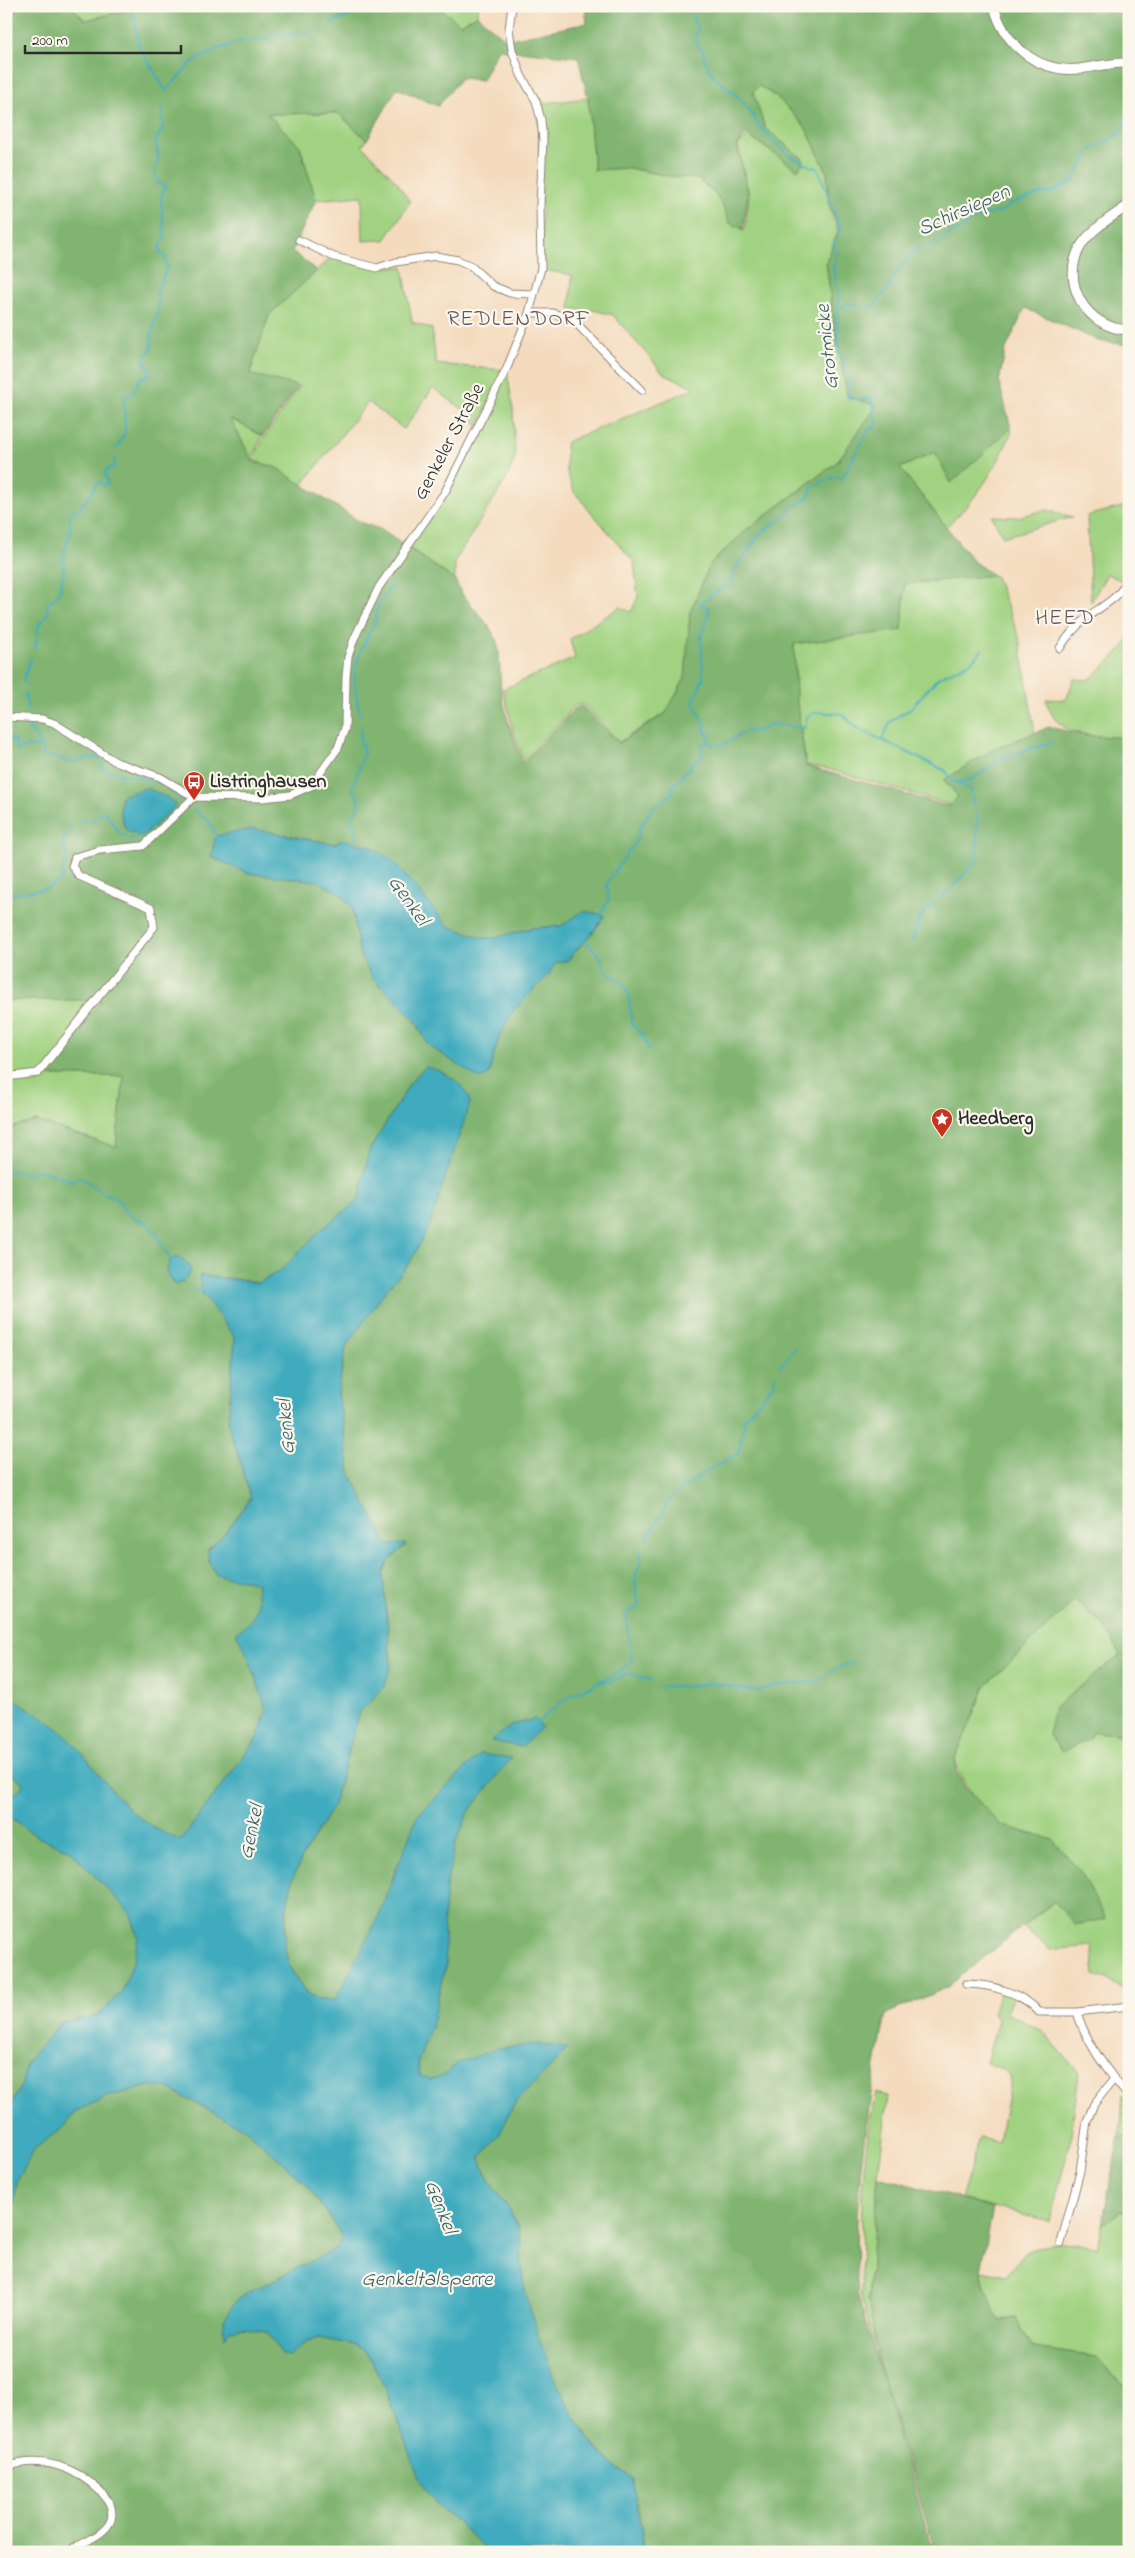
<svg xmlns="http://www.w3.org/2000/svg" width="1135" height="2558" viewBox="0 0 1135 2558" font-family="'Indie Flower',sans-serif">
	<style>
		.green { fill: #a1d281; stroke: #667e56 }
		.forest { fill: #80b46f; stroke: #56704d; fill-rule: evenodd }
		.water { fill: #3fabbe; stroke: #356b74 }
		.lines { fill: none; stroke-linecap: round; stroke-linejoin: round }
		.stream { stroke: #3fabbe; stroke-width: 2 }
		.minor-casing { stroke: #908374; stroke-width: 9 }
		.major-casing { stroke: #908374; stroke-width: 11 }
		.minor { stroke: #fff; stroke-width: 7 }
		.major { stroke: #fff; stroke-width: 9 }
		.labels { text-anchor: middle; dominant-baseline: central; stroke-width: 4.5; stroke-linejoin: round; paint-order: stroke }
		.street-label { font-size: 20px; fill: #2b2b2b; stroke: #fbf7ec }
		.poi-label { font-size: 20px; font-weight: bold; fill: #2b2b2b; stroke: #fbf7ec; text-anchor: start }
		.water-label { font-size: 21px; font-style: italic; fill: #335e66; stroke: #fbf7ec }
		.quarter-label { font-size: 22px; letter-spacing: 1px; fill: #665361; stroke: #fbf7ec }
	</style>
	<rect width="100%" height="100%" fill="#fbf7ec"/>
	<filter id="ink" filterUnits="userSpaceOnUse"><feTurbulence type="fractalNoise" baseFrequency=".02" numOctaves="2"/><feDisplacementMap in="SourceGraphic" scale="10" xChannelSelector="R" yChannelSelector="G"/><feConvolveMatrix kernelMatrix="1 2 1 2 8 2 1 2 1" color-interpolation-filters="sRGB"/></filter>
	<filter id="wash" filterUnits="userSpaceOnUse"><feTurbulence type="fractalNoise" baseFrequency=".0096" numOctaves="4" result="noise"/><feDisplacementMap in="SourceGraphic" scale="20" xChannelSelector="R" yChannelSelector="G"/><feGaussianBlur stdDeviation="1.12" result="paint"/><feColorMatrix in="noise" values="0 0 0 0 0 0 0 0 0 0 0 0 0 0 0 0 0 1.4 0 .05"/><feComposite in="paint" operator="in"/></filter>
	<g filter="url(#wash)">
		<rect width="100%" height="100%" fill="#f4dbbe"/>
		<path class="green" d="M71,6H124L126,11L85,20Z
			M437,6H479L477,15L460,24Z
			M759,86L780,99L806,128L827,172L828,203L838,232L826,262L835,331L847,396L877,406L837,462L745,531L690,612L686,678L667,712L619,742L583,704L574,706L524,760L514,734L503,689L575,658L570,639L620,607L631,612L638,597L634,562L574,492L566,469V442L695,388L663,373L613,315L593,310L570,309L572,275L543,270L538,104L588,98L594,170L629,168L668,176L698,179L718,197L730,223L745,230L749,195L738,145L748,136L797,169L804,160L764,128L753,92Z
			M338,113L367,140L362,145L397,182L410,202L385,240L363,241L362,196L316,200L300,146L267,114Z
			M331,257L382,267H403L412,322L432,329L436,364L504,370L478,426L467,412L433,388L404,429L368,402L302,485L275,467L252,460L265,437L299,387L249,374L269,315Z
			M507,371L513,409L515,457L508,476L455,561V580L408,547L447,492Z
			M229,418L263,436L251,458Z
			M1011,428L1012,431C997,468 976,500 946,527L900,468L935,452L951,482Z
			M1129,505V569L1126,583L1107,574L1091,602L1087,516Z
			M1047,510L1073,517L1003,537L992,516L1017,517Z
			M993,575L996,577L1019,637L1035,733L990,751L945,780L958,796L951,805L828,769L806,765L796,698L794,643L902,630L905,584Z
			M1129,636V738C1095,735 1055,740 1046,699L1066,700L1074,679L1089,680L1124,647Z
			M6,1000H102L43,1076H124L116,1147L36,1121L6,1129Z
			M1075,1600L1103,1625L1121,1655C1097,1671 1078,1691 1054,1708L1093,1732L1119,1734L1129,1760V1993L1107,1979L1095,1974L1092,1946L1050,1950L1023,1927L1055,1901L1053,1840C1038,1835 1013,1832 1001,1825C985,1816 958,1777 955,1759L986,1685Z
			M1002,1990L1016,1993L1006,2013L1043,2031L1079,2073L1070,2142L1050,2221L961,2199L979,2138L999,2142L1011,2078L1004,2070L986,2063L998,2020L992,2012Z
			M876,2093L888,2096L878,2176L868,2300L881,2374L861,2298L862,2188L869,2123Z
			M1123,2094L1129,2099V2136L1120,2137Z
			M1121,2211L1129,2214V2381L1125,2388L1096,2357L1033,2348L1016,2318L999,2321L986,2291L981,2271L1006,2276L1025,2252L1053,2242L1097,2246L1102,2225Z"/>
		<path class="forest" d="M6,6H71L85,20L126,11L124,6H437L460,24L477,15L506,40L587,23L585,6H1129V328L1121,327L1080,306L1093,324L1129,332V345L1099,341L1025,308L1005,351L999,382L1011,428L951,483L935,452L900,468L974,562L993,575L905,584L902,630L794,644L796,698L806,766L943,805L950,806L958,796L944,780L990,751L1049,727L1083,735L1129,738V1760L1119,1734L1093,1732L1090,1739L1062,1752L1048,1734L1054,1708C1077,1691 1097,1671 1121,1655L1103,1625L1075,1600L986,1685L955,1759L957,1772L966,1788L1001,1825L1053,1840L1081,1872L1106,1919L1075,1925L1054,1901L946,1988L886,2014C867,2107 851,2202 858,2298L931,2545L933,2542L881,2374L868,2300L878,2176L993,2208L981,2271L986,2291L999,2320L1016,2318L1033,2348L1096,2357L1125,2388L1129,2381V2552H644C642,2527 638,2496 624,2475C620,2469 612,2465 607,2460C590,2439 572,2416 560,2391C543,2354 526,2312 521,2272C519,2255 523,2236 515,2220C505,2197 485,2183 480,2157L499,2135L516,2101L555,2063L567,2048L458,2063L447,2073L431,2080L420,2076L418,2062L431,2026L446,1963L443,1919L447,1880L455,1845L468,1813L510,1758L398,1863L378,1918L335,2000H320L305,1992L290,1968L284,1946L286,1912L292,1880L303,1855L332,1808L360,1711L384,1687L391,1665L383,1575L388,1562L406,1545H387L350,1473L338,1392L346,1347L386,1290L409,1264L470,1103L425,1067L411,1082L369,1151L359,1200L321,1230L281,1270L258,1283L225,1277L201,1291L235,1338L228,1423L251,1498L225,1533L208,1549L217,1575L256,1582C259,1609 259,1616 237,1633C251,1657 257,1684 267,1710L258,1737L181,1840L166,1835L140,1820L6,1693V1129L36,1121L116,1147L124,1076H42L102,1000H6ZM498,49L578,57L588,98L594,170L629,168L668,176L698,179L718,197L730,223L743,229L748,194L737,146L746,134L798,170L804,160L765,128L753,92L759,86L779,99L806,128L827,172L829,202L839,230L826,262L835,331L847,396L877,406L837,462L745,531L710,564L690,612L685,678L665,714L619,743L582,706L574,709L523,763C514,739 504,714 501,689C499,675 501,658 497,643C490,618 463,604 455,580L380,529L362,523L275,467L253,462L230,418L263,436L298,386L250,374L269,315L317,271L292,251L316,200L300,146L268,114L338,113L367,140L397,88L438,106L461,78L482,80ZM253,829L335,844L428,905L448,926L483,938H495L531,928L561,926L583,911L604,916C595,934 580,944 568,960L555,963C545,981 528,993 515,1009C500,1028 495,1051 489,1073L428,1045L416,1021L372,977L360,956L352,907L342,895L318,881L248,873L211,857Z
			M6,1765L10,1772L23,1783L22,1788L6,1800Z
			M6,1820H15L37,1837L69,1849L131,1914L138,1937L133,1963L121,1994C111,1999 109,2007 101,2013C91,2020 73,2020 61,2022L27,2062L23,2084L6,2114Z
			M150,2086L167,2088L247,2130L305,2183L337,2227L342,2240L337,2248C299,2269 250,2285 223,2320L225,2336L230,2330L243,2328L267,2331L281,2354L288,2356L307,2341L319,2338L355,2345L365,2351L379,2374L437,2504L489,2552H6V2192L13,2207L17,2182L26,2160L34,2149L62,2128L75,2112L106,2097Z
			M1129,2136V2214L1121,2211L1102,2225L1119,2137Z"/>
		<path class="water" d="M147,788L170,799L176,806L142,837L125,829L120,811L121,796Z
			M253,829L335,844L342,839L372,847L393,861L448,926L483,938H495L531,928L561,926L583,911L604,915C595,934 580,944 568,960L555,963L549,975L514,1010L498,1039L489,1074L484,1078H478L428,1045L416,1021L372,977L360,956L352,907L342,895L318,881L248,873L211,857L216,836Z
			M425,1067C441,1069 469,1085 470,1103L429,1227L409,1264L386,1290L346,1347L338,1392L350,1473L387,1545L406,1544L388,1562L383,1575L391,1665L384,1687L360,1712L332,1808L303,1855L292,1880L286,1912L284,1946L290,1968L305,1993L320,2000H335L378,1918L417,1816L480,1754L511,1758L468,1813L455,1845L447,1880L443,1919L446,1963L431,2026L418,2062L420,2076L431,2080L447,2073L458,2063L499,2048L539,2044L567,2048L555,2063L516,2101L499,2135L480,2157C485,2183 505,2198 515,2220C524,2240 519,2263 524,2284C535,2341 578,2453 634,2479C633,2504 642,2527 644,2552H489L437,2504L419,2478L379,2374L365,2351L355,2345L319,2338L307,2341L289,2356L281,2354L267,2331L243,2328L230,2330L225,2337L223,2320L238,2298L337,2248L342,2240L337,2227L305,2183L247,2130L167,2088L150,2086L106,2097L75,2112L62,2128L34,2149L17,2182L13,2208L6,2192V2114L22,2084L27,2062L61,2022C73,2020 91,2020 101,2013C109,2007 111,1999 121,1994L133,1963L138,1937L131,1914L69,1849L37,1837L15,1820H6V1800L22,1788L23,1783L10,1772L6,1765V1693C25,1708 49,1719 66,1736C106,1775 122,1820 181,1840L258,1737L267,1710C257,1684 251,1657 236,1633C259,1616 259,1609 256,1582L216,1575L209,1562L208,1550L225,1533L251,1498L228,1423L235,1338L201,1291L200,1275L259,1283L281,1270L321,1230L359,1200L369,1151L411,1082Z
			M177,1257L189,1264L191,1271L183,1282L175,1285L166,1272L170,1260Z
			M535,1719L542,1727L522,1747L491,1741L512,1725Z"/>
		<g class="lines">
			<path class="stream" d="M129,6L135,19L139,47L166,91L192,62L218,49L244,40H263L271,35L299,34L314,30
				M693,6V18L698,30L696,34L697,46L703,50C705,75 722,83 739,97C744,101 748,109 752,115C767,137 791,162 818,168L840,228L838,236
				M330,23L369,9L380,10L384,6
				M866,307L872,308L892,283L896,272L918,247L934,245L946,238L950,233L961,229L969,220L1005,210L1010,204L1039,194L1050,193L1072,182L1091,150L1118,135L1129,118
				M840,308L848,303L858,306
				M117,448L125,432L124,398L135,391L140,378L149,375L150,369L144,362V357L151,350L152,333L158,308L157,291L167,268L165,256L160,253V245L165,238L161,197L166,185L158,184C154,175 154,166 159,157C154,144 155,138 164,128L161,118L164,107
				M35,649L39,624L48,614L47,604L58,594L64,572L63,558L71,528L69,516L71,511L78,510L93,491L96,483L101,482L104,486L108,483L105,475L106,470L114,467L115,459
				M27,685L23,680L31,658
				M25,693L28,711
				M360,715C350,669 353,665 374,624C377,618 375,611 378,605C380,599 388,592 392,587
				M28,722L29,731L35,734L39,745
				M881,740L892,720L910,709L938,678L971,662L982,650
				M709,743L712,745H723L744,732L761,730L771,724L805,728L807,717L816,712L843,714L855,727L946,771L952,780L972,791L973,805
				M6,744H9L10,739H14L17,751L28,746L36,747L39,745L42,747L44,756L72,762L93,757L100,759L103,770L147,779L164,785L183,801
				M957,782L973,779L1002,758L1052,742
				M194,810L210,822L217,838
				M81,821H90L105,812L120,834L136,840L140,836
				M354,844L356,831L351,819C359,806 364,800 352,789L364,753L360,740L361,728
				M6,895L49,888L62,879L66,853L63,841L71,826
				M940,899L977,861V813
				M599,918L608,901L607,883L637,839L639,829L652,808L673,793L672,786L682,778L683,772L691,769V762L701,759L702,743H709V736L704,731L706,726L693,702L703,678L701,638L709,612L707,606H701L702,602C712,596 718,588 730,585L733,573L761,532L779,521L797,504L808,498L813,486L837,476L841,481L868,430L876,426L872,399H849V385L839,350L837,319L839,292L833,269L836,262L834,241
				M585,940L601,958L605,971L620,980L628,992L632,1025L642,1034L649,1050
				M912,941L919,919L934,903
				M6,1171H20L27,1174L40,1170L72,1181L82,1178L105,1194L117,1198L124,1210L135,1219L145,1222L156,1234L171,1261
				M193,1289L198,1292L201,1290
				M780,1367L795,1347
				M646,1539L673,1495L702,1474L738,1453L745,1418L774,1384L775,1376
				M600,1681C612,1685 617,1678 627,1673L651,1680
				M662,1686L684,1687L711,1683L757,1691L778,1685L816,1682L837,1668L853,1662
				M536,1723L571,1695L621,1671L632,1660L626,1617L627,1613L638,1607L635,1575L641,1563L640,1552
				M10,2223L13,2208
				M6,2265L10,2234"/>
		</g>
	</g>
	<g filter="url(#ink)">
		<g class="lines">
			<g class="minor-casing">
				<path id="minor" d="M299,240L334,257L377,268L396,262L436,256L458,260L471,266L493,286L510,293L534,294
					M529,313H553L573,320L642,390
					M1060,648C1067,636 1076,627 1086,618C1104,604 1124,597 1129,573
					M6,717L42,719L54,723L116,762L160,777L194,797
					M194,797L263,798L290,795L311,786L338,748L345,728L346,677L348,657L354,639L379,587L445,492L507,368L529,313L541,268L540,205L543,140L541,120L536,101L521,75L512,50L509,29L512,6
					M6,1077L38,1073L154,927L151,908L79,876L72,866L75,857L100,850L143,846L194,797
					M966,1984C990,1984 1023,1993 1039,2012H1077L1129,2006
					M1077,2012C1086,2043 1108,2072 1129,2097
					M1061,2243L1080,2171L1087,2121L1094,2104L1114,2079
					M6,2467C41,2455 76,2467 101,2492C108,2499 114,2509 111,2520C105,2536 81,2542 69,2552"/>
			</g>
			<g class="major-casing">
				<path id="major" d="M994,6C1004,45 1038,73 1079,69C1095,67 1112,62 1129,63
					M1129,205C1113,216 1093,228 1082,244C1058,281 1086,329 1129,330"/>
			</g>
			<use href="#minor" class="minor"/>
			<use href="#major" class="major"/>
		</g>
	</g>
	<defs>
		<g id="bus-pin" transform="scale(1.125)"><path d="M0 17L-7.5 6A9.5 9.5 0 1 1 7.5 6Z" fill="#c8321e" stroke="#fbf7ec"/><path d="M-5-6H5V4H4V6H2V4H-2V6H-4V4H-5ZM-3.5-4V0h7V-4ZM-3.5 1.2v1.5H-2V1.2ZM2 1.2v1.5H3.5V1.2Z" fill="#fff"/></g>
		<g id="sight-pin" transform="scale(1.125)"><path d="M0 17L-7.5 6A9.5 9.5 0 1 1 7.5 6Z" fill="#c8321e" stroke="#fbf7ec"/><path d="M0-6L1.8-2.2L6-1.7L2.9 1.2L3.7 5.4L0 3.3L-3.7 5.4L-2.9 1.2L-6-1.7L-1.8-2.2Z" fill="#fff"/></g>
	</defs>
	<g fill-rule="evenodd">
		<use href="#bus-pin" x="194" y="782"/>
		<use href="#sight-pin" x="942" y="1119"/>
	</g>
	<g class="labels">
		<g class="street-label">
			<text transform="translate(450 442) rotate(-62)">Genkeler Straße</text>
		</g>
		<g class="poi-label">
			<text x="210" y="782">Listringhausen</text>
			<text x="958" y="1119">Heedberg</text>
		</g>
		<g class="water-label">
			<text transform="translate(964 211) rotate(-24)">Schirsiepen</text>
			<text transform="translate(828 347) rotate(-96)">Grotmicke</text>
			<text transform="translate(408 901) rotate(55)">Genkel</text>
			<text transform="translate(287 1427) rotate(-94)">Genkel</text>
			<text transform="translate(252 1832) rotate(-78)">Genkel</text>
			<text transform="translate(440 2207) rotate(69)">Genkel</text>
			<text x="427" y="2280">Genkeltalsperre</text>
		</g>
		<g class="quarter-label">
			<text x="519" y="320">REDLENDORF</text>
			<text x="1065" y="619">HEED</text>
		</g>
	</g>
	<rect width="1135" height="2558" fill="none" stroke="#fbf7ec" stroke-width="25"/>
	<path d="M25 45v8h156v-8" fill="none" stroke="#2b2b2b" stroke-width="2.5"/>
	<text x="32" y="45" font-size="15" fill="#2b2b2b" stroke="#fbf7ec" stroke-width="4" paint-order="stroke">200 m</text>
</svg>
